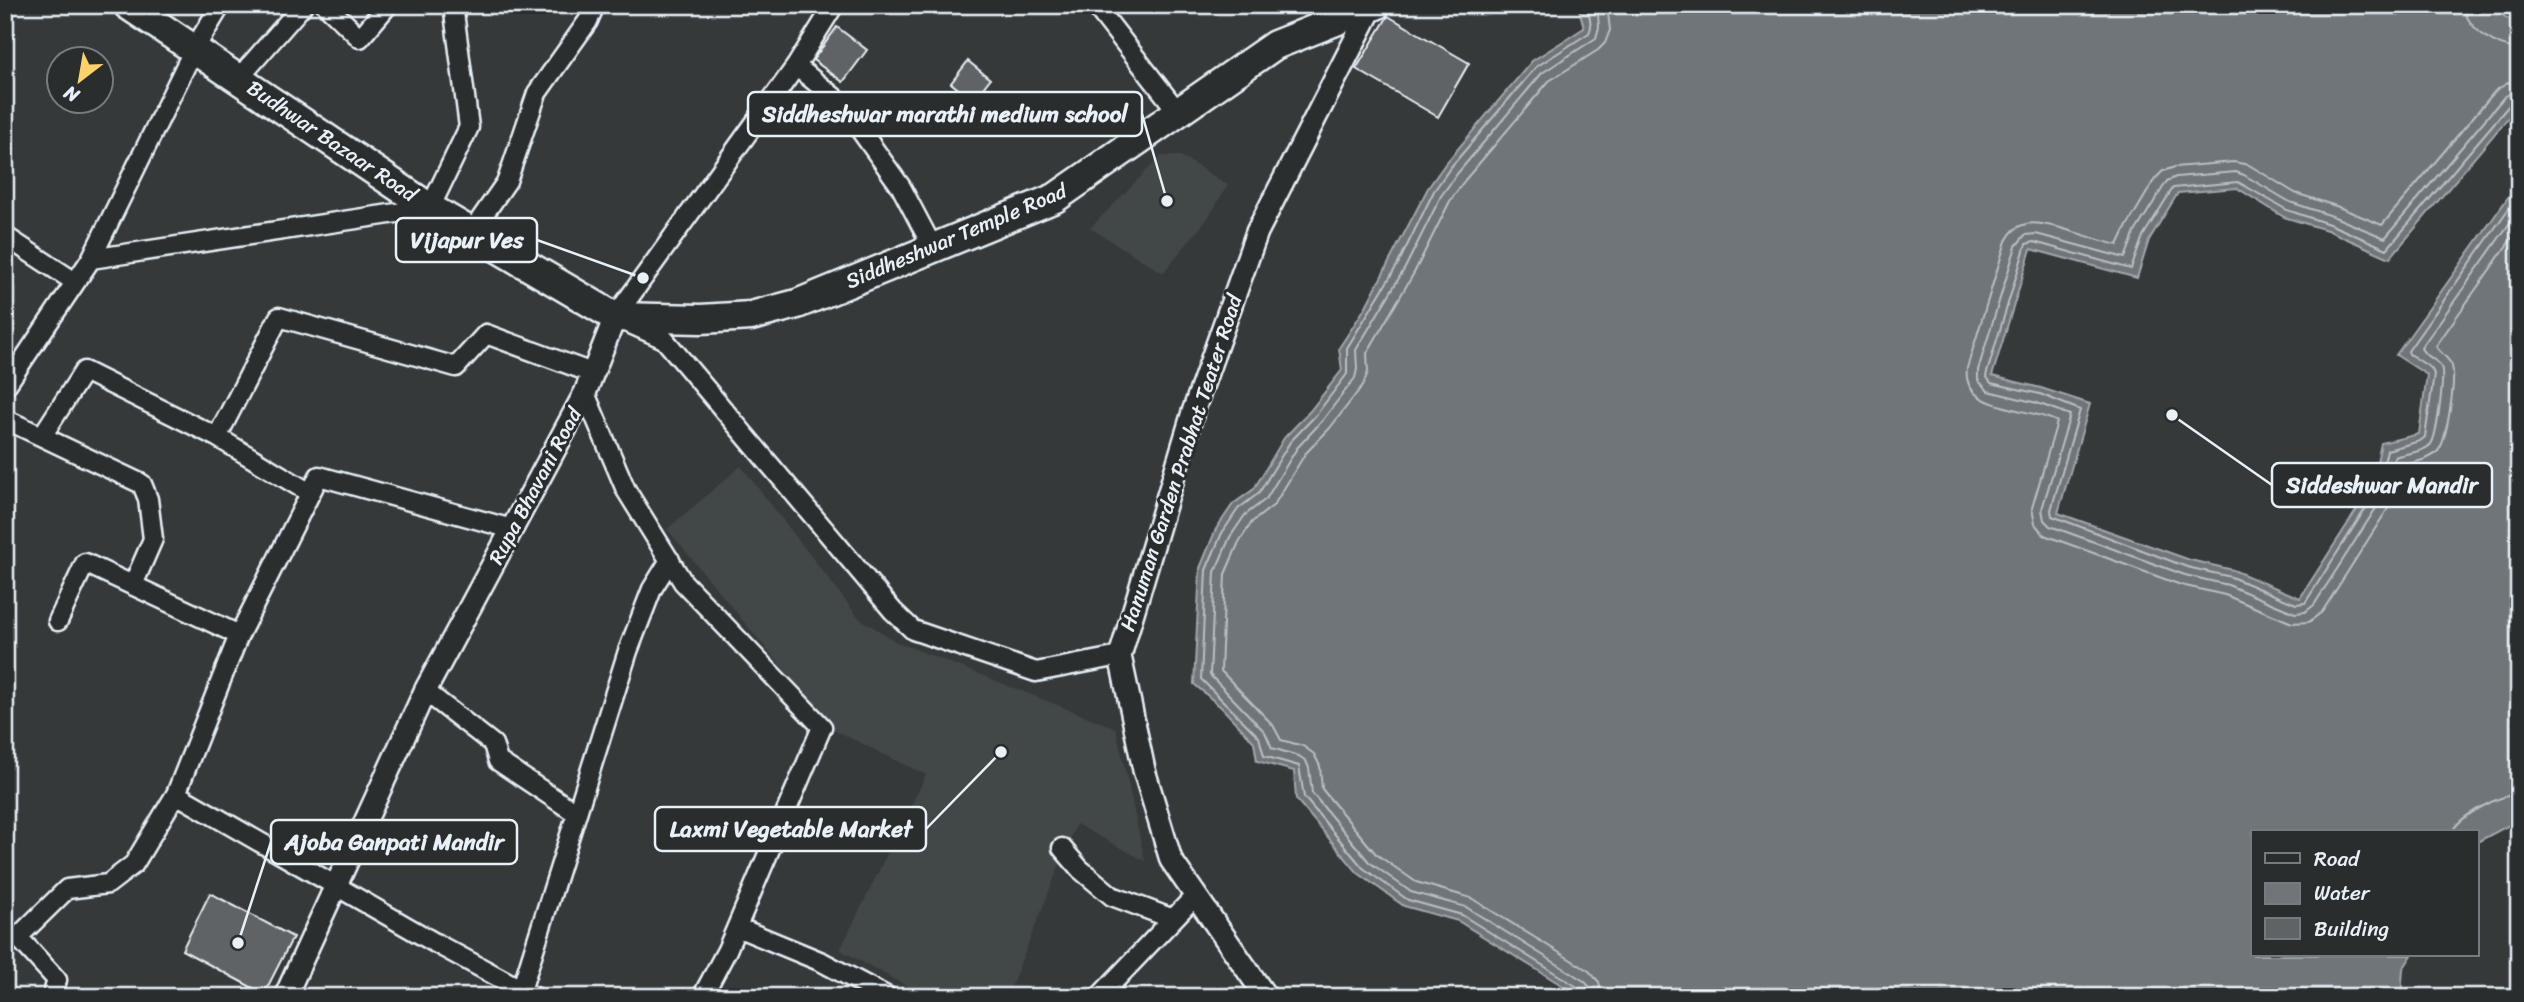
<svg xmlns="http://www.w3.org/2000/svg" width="2524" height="1002" viewBox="0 0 2524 1002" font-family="Sriracha,sans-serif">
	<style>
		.built { fill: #424647 }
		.water { fill: #707579; stroke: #a0a7ac; stroke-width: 2 }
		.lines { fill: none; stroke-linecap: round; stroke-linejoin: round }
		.shore { stroke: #b8bfc5; stroke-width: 2 }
		.building { fill: #5f6365; stroke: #e8f1f8; stroke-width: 2 }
		.minor-casing { stroke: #e8f1f8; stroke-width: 23 }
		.tertiary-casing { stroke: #e8f1f8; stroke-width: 26 }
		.trunk-casing { stroke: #e8f1f8; stroke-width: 33 }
		.minor { stroke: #2a2d2e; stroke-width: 18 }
		.tertiary { stroke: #2a2d2e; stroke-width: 21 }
		.trunk { stroke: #2a2d2e; stroke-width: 28 }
		.labels { text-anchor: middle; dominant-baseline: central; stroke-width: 6; stroke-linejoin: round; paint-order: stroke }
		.street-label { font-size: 21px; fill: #e8f1f8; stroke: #2a2d2e }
		.leader { fill: none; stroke: #e8f1f8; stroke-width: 2.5 }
		.callout-dot { fill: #e8f1f8; stroke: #2a2d2e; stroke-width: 2.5 }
		.callout { fill: #2a2d2e; stroke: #e8f1f8; stroke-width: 2.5 }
		.callout-label { font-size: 23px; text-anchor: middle; font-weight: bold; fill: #e8f1f8 }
	</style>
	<rect width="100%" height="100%" fill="#35393a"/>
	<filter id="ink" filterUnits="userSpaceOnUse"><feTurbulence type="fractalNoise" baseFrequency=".0143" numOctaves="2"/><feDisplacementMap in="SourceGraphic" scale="14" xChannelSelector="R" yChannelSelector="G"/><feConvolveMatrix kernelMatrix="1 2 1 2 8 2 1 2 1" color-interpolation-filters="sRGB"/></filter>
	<g filter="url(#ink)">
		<path class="built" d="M1161,156H1181L1228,185L1208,218L1163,273L1090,228Z
			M741,466L859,618L897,642L1116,728L1145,861L1076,824L1007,997H927L840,950L926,775L834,730L667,529Z"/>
		<path class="water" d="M1584,5H2483L2519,24V105L2390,258L2327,230L2284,217L2237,188L2178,193L2149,240L2137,278L2031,249L1992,376L2041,388L2090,404L2058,513L2190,560L2233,570L2300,598L2372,486L2381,443L2419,434L2427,375L2396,355L2519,182V820L2477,842V832H2253V955H2412L2403,969L2401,997H1581L1458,921L1404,906L1358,873L1296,799L1294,771L1257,761L1254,742L1222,708L1194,684L1200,568L1216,529L1233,504L1254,489L1284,438L1310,411L1342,370L1339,348L1365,308L1428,188L1445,164L1532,61L1584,28L1579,9Z"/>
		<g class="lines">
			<path class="shore" d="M2464,5C2465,28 2497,48 2519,49
				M2519,81L2508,83L2496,90L2382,225L2336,206L2295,193L2249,165L2234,162L2175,167L2163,171L2155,179L2127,226L2118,245C2096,241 2046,219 2026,224C2016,226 2010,233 2006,241L1967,368C1961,412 2029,406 2057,422L2032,508L2035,524L2044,535L2181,585L2225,595L2292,623L2309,622L2322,612L2394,499L2403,466C2415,461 2429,461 2438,451C2447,441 2456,380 2452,366C2449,357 2439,353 2436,346L2519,228
				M2519,92L2511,93L2504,97L2385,238L2332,216L2290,202L2244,175L2236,172L2176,177L2167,181L2135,232L2125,258L2036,234L2025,235L2016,246L1978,370V380L1988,391L2037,403L2070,415L2042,509L2044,520L2050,526L2185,575L2228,585L2295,613L2305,612L2314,605L2385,494L2395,457C2405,453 2423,453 2431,444C2437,436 2445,375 2441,367C2436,358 2425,357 2421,348L2519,210
				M2519,101L2511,103L2387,249L2329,224L2287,210L2238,182L2173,188L2143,236L2131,269L2034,242L2026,244L1986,376L1991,383L2040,394L2080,410L2051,510L2052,516L2187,567L2231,577L2296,604L2305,603L2378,489L2387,450L2420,441L2425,437L2434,374L2431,368L2409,354L2408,351L2519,194
				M2452,832C2460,815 2500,795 2519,794
				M1583,997L1579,988L1462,915L1408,900L1363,868L1304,797L1299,766L1264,756L1259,737L1201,679L1206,570L1222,533L1238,509L1259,493L1290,442L1316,415L1347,374V348L1398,264L1434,191L1450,168L1536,67L1589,33L1591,27L1588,5
				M1591,997L1590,987L1584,981L1466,907L1411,892L1369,862L1312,793L1309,768L1306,761L1299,756L1272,748L1265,732L1210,675L1215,572L1230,537L1245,515L1266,499L1297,448L1322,421L1355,378L1357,369L1356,350L1405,268L1441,196L1457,174L1542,73L1596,38L1599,27L1597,5
				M1602,997L1599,982L1589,971L1471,898L1416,882L1376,854L1322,789L1320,766L1314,754L1303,746L1281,740L1273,725L1221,671L1225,574L1239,542L1252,522L1274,505L1305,454L1330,428L1363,385L1368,372L1367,353L1414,273L1450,201L1465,180L1549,81L1598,50L1605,43L1610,30L1607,5"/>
		</g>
		<path class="building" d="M1388,16L1469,63L1438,117L1356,69Z
			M837,27L867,50L843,82L813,60Z
			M968,61L990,79L973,101L951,83Z
			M210,893L293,937L264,994L182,950Z"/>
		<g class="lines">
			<g class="minor-casing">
				<path id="minor" d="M326,5L360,38L388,5
					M834,5L796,66L615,317L664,339L893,611L913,630L1036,672L1120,656
					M1095,5L1178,112
					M796,66L841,103L901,187L933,248
					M239,78L303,5
					M471,233L507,181L537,93L588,21L595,5
					M5,236L75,282
					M91,259L430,208L469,127L453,5
					M5,387L91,259L193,51L221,5
					M585,393L626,490L683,582L822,727L727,950L702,997
					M5,419L142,484L148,499L153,539L133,585
					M42,436L84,371L217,437L279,317L456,367L486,334L592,373
					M217,437L310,493
					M239,635L319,476L512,529
					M425,691L493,744L498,761L576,813
					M176,794L437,944L535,997
					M1062,848L1080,869L1112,896L1173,919
					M737,927L822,962L888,997
					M18,937L57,980L52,997
					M5,941L18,937L67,889L108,884L134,864L176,794L239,635L85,563L58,621
					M519,997L628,651L652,589L670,560
					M1099,997L1195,896"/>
			</g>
			<g class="tertiary-casing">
				<path id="tertiary" d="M285,997L425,691L585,393L615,317
					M1266,997L1171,860L1144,770L1120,656L1193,412L1257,232L1373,5"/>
			</g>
			<g class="trunk-casing">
				<path id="trunk" d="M128,5L430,208L615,317L701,319L751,316L797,304L1055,198L1275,45L1376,5"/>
			</g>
			<use href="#minor" class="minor"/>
			<use href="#tertiary" class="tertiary"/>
			<use href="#trunk" class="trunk"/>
		</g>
	</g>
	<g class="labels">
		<g class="street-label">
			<text transform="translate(332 141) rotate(34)">Budhwar Bazaar Road</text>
			<text transform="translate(956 236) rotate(-23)">Siddheshwar Temple Road</text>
			<text transform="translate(1181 463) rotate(-72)">Hanuman Garden Prabhat Teater Road</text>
			<text transform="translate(535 486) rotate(-62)">Rupa Bhavani Road</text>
		</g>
	</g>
	<path class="leader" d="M1167 201L1142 114M643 278L537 240M2172 415L2272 485M1001 752L926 829M238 943L271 842"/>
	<g class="callout-dot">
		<circle cx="1167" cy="201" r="7"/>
		<circle cx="643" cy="278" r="7"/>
		<circle cx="2172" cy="415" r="7"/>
		<circle cx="1001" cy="752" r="7"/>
		<circle cx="238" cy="943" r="7"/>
	</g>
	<g class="callout">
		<rect x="748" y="92" width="394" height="44" rx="7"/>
		<rect x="396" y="218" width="141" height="44" rx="7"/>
		<rect x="2272" y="463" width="220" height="44" rx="7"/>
		<rect x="655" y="807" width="271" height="44" rx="7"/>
		<rect x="271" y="820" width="246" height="44" rx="7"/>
	</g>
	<g class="callout-label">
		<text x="945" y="122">Siddheshwar marathi medium school</text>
		<text x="467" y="248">Vijapur Ves</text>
		<text x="2382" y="493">Siddeshwar Mandir</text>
		<text x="791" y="837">Laxmi Vegetable Market</text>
		<text x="394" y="850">Ajoba Ganpati Mandir</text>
	</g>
	<rect width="2524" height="1002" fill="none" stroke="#2a2d2e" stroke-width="28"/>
	<rect x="14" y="14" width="2496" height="974" fill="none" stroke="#e8f1f8" stroke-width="2.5" filter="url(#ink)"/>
	<rect x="2251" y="830" width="228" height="126" fill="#2a2d2e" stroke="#767b7f" stroke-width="2"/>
	<rect x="2265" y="853" width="35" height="10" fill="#2a2d2e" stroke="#767b7f" stroke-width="2"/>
	<text x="2314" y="866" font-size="21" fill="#e8f1f8">Road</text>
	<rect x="2265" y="883" width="35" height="21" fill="#707579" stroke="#767b7f" stroke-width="2"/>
	<text x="2314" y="900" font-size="21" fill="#e8f1f8">Water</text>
	<rect x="2265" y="918" width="35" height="21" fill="#5f6365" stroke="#767b7f" stroke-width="2"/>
	<text x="2314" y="936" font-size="21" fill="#e8f1f8">Building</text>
	<g transform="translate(80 80) rotate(211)"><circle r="33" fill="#2a2d2e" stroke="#767b7f" stroke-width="2"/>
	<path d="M0-5L12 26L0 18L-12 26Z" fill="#ffd166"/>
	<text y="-10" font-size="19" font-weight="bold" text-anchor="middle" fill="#e8f1f8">N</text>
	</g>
</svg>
